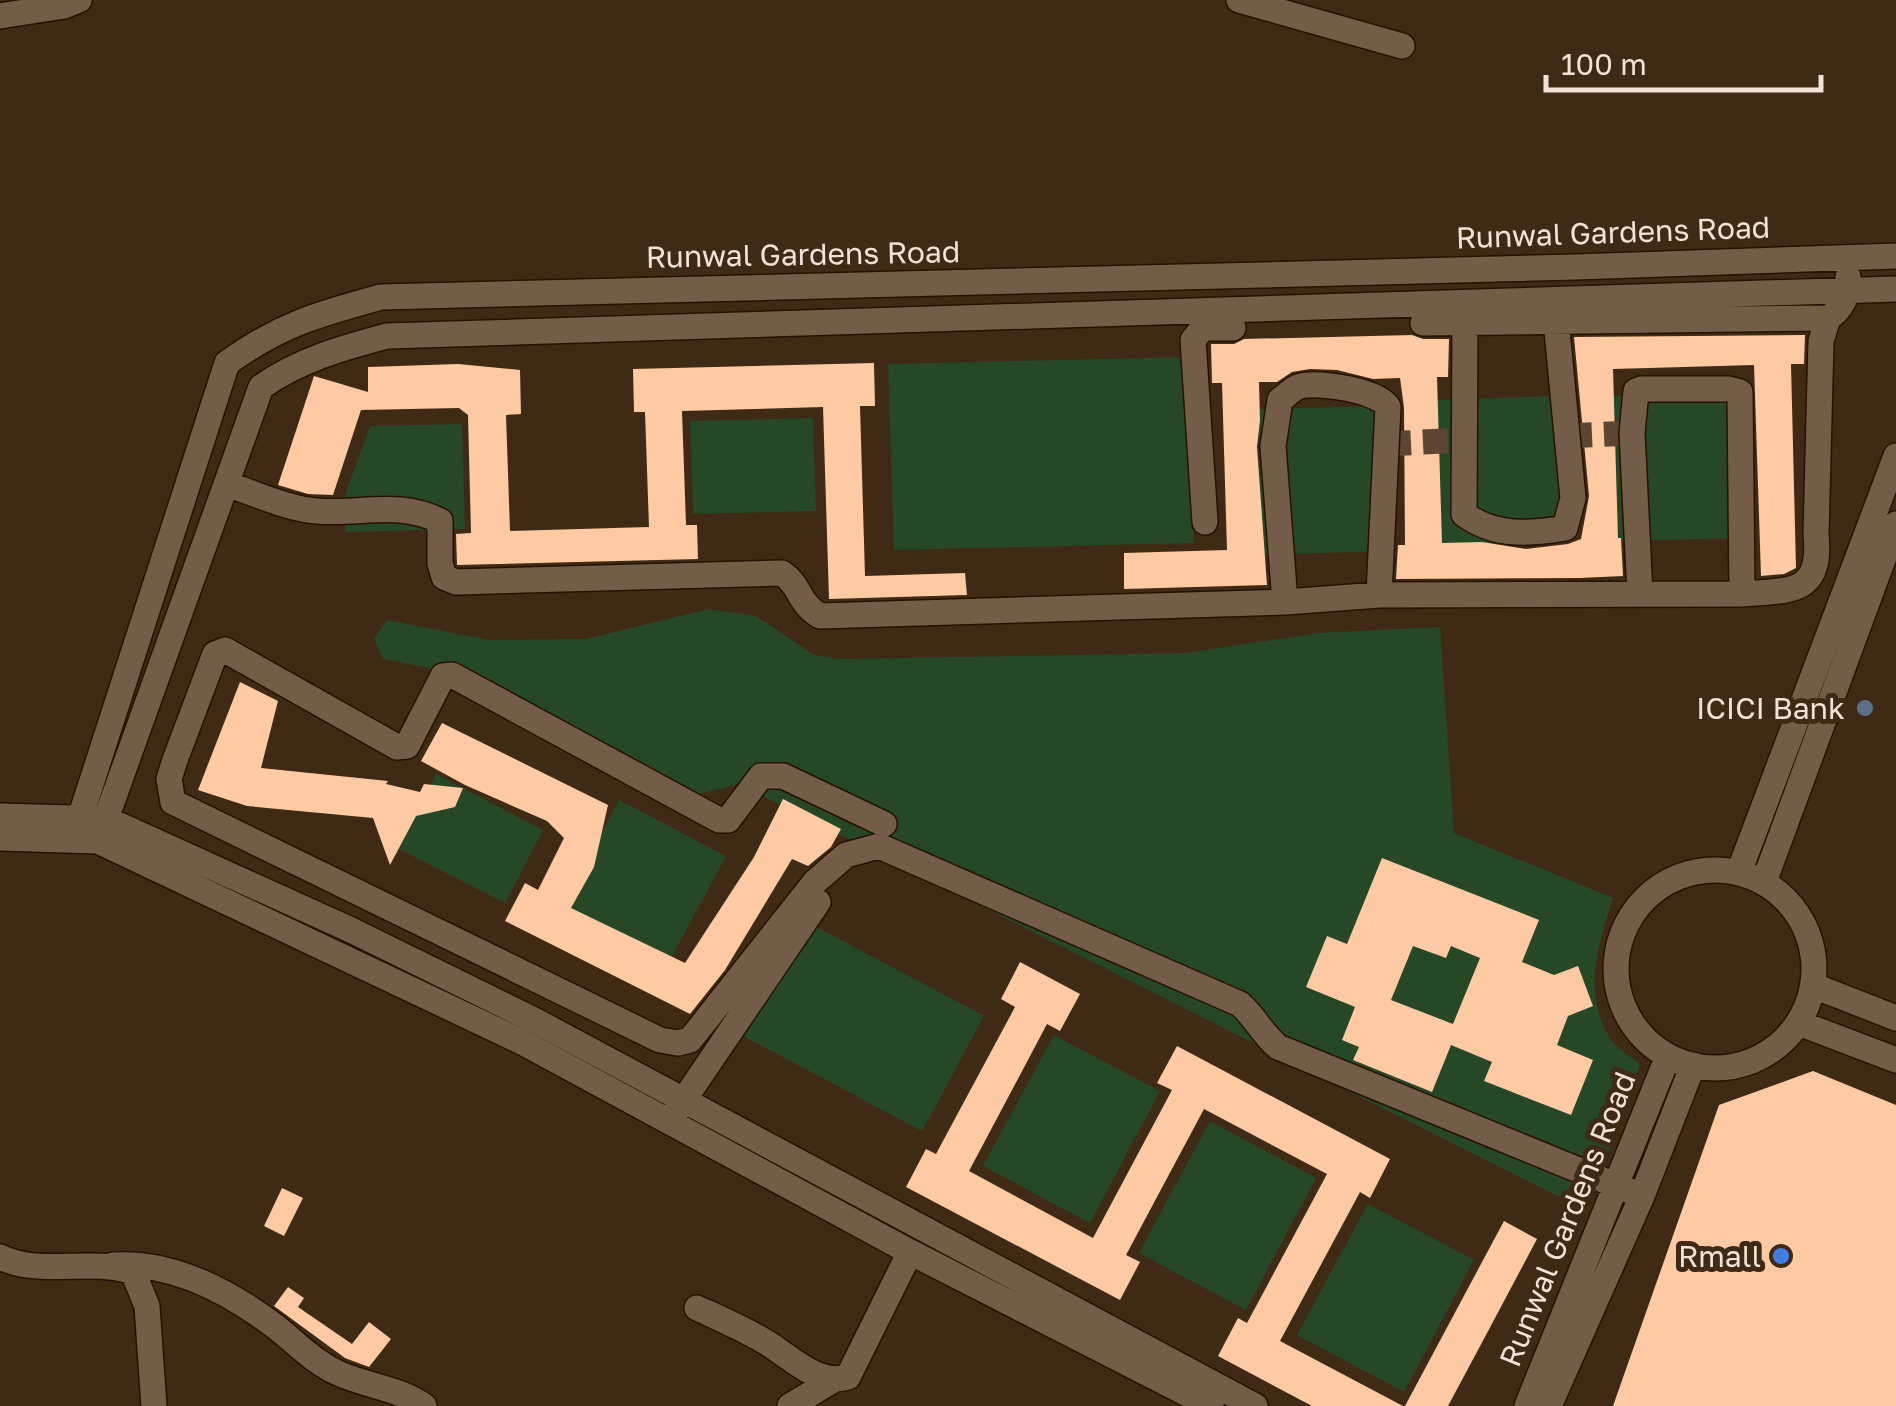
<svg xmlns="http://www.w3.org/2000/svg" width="1896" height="1406" viewBox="0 0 1896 1406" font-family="'Golos Text',sans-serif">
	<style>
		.green { fill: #274826 }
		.building { fill: #fdcaa3; fill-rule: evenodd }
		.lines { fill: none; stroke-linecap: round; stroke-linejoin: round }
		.minor-tunnel { stroke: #5a4633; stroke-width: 25; stroke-dasharray: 25 12; stroke-linecap: butt }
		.minor-casing { stroke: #251201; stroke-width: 28 }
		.minor { stroke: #745d48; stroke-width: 25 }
		.service-dot { fill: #5c6f8a; stroke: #3f2a16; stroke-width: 4 }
		.shop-dot { fill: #3f7fe0; stroke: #3f2a16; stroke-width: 4 }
		.labels { text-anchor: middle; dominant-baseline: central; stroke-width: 10; stroke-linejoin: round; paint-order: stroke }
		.street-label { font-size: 30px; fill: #f1e3d7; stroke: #3f2a16 }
		.poi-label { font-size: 30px; fill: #f1e3d7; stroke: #3f2a16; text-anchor: end }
	</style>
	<rect width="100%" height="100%" fill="#3f2a16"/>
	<path class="green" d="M1188,357L1194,543L894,550L888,364Z
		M1736,393L1741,538L1616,541L1612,396Z
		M1556,396L1560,542L1436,545L1431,400Z
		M1382,406L1387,551L1262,555L1258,409Z
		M813,418L816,511L693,514L690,421Z
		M462,424L465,529L345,532V495L370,426Z
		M709,609L756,616L814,655L839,659L1185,653L1318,633L1440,627L1454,833L1613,898C1598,945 1582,992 1610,1038C1616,1048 1630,1056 1640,1064L1587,1211L739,784L703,793L677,794L476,677L383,659L374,639L387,620L489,640L585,639Z
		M436,774L543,830L505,903L397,848Z
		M619,800L726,856L655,988L549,932Z
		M779,907L984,1016L922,1131L717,1022Z
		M1054,1035L1160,1091L1090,1223L983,1166Z
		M1210,1121L1316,1178L1246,1310L1139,1253Z
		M1368,1204L1474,1260L1404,1392L1297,1335Z"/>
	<path class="building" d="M1412,335L1423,339H1449L1448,377H1437L1442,543L1482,542L1526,549L1568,544L1581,539L1589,496L1574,337L1805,335L1804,364H1791L1796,568L1784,574L1761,576L1754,365L1613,369L1618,538H1621L1623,576L1580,578L1396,579L1398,545H1405L1404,408L1400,378L1373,379L1337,370L1310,369L1292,372L1277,382H1259L1260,420L1257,447L1267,585L1124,589V553L1227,550L1222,383H1212L1211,344H1234L1244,339Z
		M874,363L875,406H860L865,576L965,573L967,595L829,599L823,407L682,411L686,525H697L698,559L457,565L456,534L471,533L468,415L459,408L361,410L333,495L308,494L278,485L314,376L368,392V367L458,364L520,370L521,414L506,415L510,531L649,527L645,412H634L633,369Z
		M240,682L278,701L261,768L388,781L386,784L420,792L424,784L463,788L455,807L416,816L390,865L373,818L247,806L198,790Z
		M442,723L608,805L594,867L571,908L685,963L754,857L783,799L841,829L831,847L808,866L792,859L725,970L690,1014L505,921L525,883L538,890L564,838L547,821L465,785L421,761Z
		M1382,858L1539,920L1522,962L1554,975L1578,966L1593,1006L1568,1016L1557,1045L1593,1060L1571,1115L1484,1081L1492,1062L1451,1045L1432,1092L1353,1060L1359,1047L1342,1040L1355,1007L1306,987L1327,936L1347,944ZM1413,946L1446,958L1451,946L1480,958L1453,1024L1391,1000Z
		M1020,962L1080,994L1060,1031L1047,1024L969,1171L1093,1238L1172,1090L1157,1083L1177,1046L1390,1159L1370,1198L1360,1192L1280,1341L1403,1406H1312L1218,1356L1238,1318L1247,1323L1327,1174L1204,1109L1126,1255L1140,1262L1120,1300L906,1187L926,1149L936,1154L1015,1007L1001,999Z
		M1813,1071L1896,1105V1406H1613L1719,1105Z
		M282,1188L303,1198L284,1236L264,1226Z
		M1504,1221L1537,1239L1478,1350L1448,1406H1405Z
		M288,1287L304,1298L298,1307L352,1344L369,1322L391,1339L369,1367L345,1358L274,1306Z"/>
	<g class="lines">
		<path class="minor-tunnel" d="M1567,436L1632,433
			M1386,444L1464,440"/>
		<g class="minor-casing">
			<path id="minor" d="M1239,0L1402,46
				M0,16L64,6L79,0
				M1465,322L1464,514C1494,537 1531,534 1565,528L1573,498L1556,320
				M1423,323L1828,318
				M226,484C255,493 287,509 317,511C360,515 399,500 440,521V563L444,577L456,582L782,573C802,587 797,602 820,616L1285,602L1379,595L1742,594C1791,590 1822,595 1816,534L1821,341L1828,318C1843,309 1849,293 1848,277
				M1205,522L1193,340L1203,328H1233
				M1640,594L1632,433L1636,391L1641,389H1729L1740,392L1742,594
				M1285,602L1273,446L1280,400C1286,396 1294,387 1301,386C1320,381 1379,391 1388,407L1379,595
				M0,816L106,819L351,930L534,1020L1255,1406
				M884,824L783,776H761L728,820H719L452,675L443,676L407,746L397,747L225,650L215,654L175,760L169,779L173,802L660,1040L678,1043L690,1040L815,882L846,855L879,846L1240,1004C1255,1017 1262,1034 1278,1047L1642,1196
				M0,838L98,841L522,1042L910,1252L1211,1406
				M77,839L80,818L227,363C281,324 319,314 381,297L1576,267L1896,256
				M98,841L261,387C299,360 342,348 387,336L1896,289
				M1616 969a99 99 0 1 1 198 0a99 99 0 1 1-198 0Z
				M1739,872L1896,456
				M1764,882L1896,524
				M1814,986L1896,1018
				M1799,1023L1896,1060
				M675,1113L818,902
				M0,1257C42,1277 90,1257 133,1272L147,1306L154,1406
				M113,1265C172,1261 230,1292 276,1327C296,1343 314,1362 338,1373C366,1386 399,1388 424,1406
				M697,1308C721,1319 747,1330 769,1344C791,1358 819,1386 848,1377L910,1252
				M790,1406L835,1379
				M1527,1406L1668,1056
				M1549,1406L1642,1196L1693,1065"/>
		</g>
		<use href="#minor" class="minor"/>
	</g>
	<circle class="service-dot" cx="1865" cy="708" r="10"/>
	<circle class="shop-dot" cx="1781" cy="1256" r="10"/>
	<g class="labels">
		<g class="street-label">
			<text transform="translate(1613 232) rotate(-2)">Runwal Gardens Road</text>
			<text transform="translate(803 254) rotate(-1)">Runwal Gardens Road</text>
			<text transform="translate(1567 1219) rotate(-68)">Runwal Gardens Road</text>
		</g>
		<g class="poi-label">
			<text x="1845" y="708">ICICI Bank</text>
			<text x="1761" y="1256">Rmall</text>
		</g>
	</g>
	<path d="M1546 75v15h275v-15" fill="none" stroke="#f1e3d7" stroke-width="5"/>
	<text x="1561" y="75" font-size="30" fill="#f1e3d7" stroke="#3f2a16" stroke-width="8" paint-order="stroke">100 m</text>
</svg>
